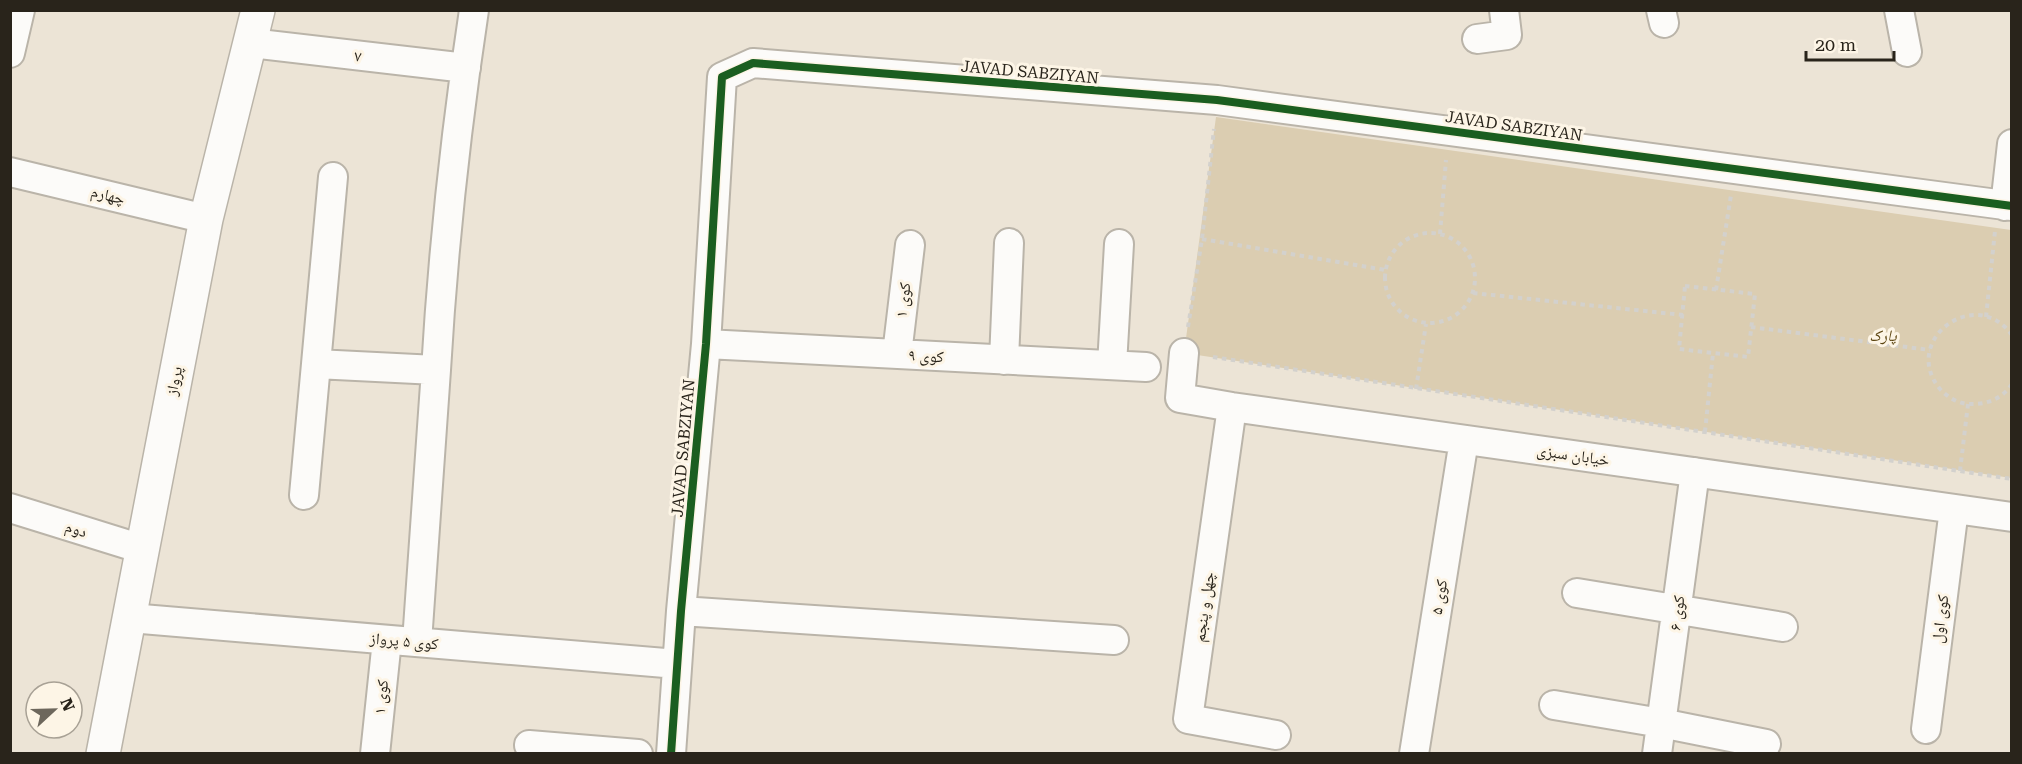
<svg xmlns="http://www.w3.org/2000/svg" width="2022" height="764" viewBox="0 0 2022 764" font-family="'Roboto Serif','Noto Naskh Arabic',serif">
	<style>
		.green { fill: #dbcdb1 }
		.lines { fill: none; stroke-linecap: round; stroke-linejoin: round }
		.minor-casing { stroke: #bab4a9; stroke-width: 32 }
		.tertiary-casing { stroke: #bab4a9; stroke-width: 36 }
		.path { stroke: #d3d1cd; stroke-width: 4; stroke-dasharray: 4.5 4.5; stroke-linecap: butt }
		.minor { stroke: #fcfbf9; stroke-width: 28 }
		.tertiary { stroke: #fcfbf9; stroke-width: 33 }
		.cycleway-casing { stroke: #fdf5e6; stroke-width: 11 }
		.cycleway { stroke: #1b5e20; stroke-width: 8 }
		.labels { text-anchor: middle; dominant-baseline: central; stroke-width: 6; stroke-linejoin: round; paint-order: stroke }
		.street-label { font-size: 16px; fill: #29241b; stroke: #fdf5e6 }
		.park-label { font-size: 16px; font-style: italic; fill: #5b4410; stroke: #fdf5e6 }
	</style>
	<rect width="100%" height="100%" fill="#ece4d6"/>
	<path class="green" d="M1216,117L2011,230V478L1184,353Z"/>
	<g class="lines">
		<g class="minor-casing">
			<path id="minor" d="M1661,10L1664,23
				M1899,10L1907,52
				M1477,39L1507,35L1504,10
				M250,43L466,68
				M10,53L20,10
				M10,172L206,219
				M333,177L316,364L436,370L417,642
				M2005,206L2012,144
				M706,344L1146,367
				M1184,353L1180,398L1232,407L2012,517
				M897,354L910,245
				M1004,360L1009,243
				M1112,365L1119,244
				M436,370C443,250 456,129 474,10
				M1232,407L1188,719L1276,735
				M304,495L316,364
				M10,508L142,549
				M1577,593L1783,627
				M681,611L1114,640
				M130,618L677,664
				M1554,705L1661,723L1766,744
				M1926,729L1954,509
				M529,745L638,754
				M375,754L387,640
				M671,754L681,611L706,344L722,77L753,63L1217,100L2012,206
				M1414,754L1464,440
				M1657,754L1695,472"/>
		</g>
		<g class="tertiary-casing">
			<path id="tertiary" d="M103,754L206,219L258,10"/>
		</g>
		<path class="path" d="M1385 278a45 45 0 1 1 90 0a45 45 0 1 1-90 0Z
			M1440,234L1446,160
			M1202,239L1385,270
			M1685,286L1755,294L1748,357L1679,349Z
			M1716,290L1731,195
			M1473,293L1683,315
			M1986,317L1995,231
			M1188,327L1202,239L1214,129
			M1751,327L1930,350
			M2012,335C1975,284 1900,341 1940,389C1948,398 1961,405 1973,404C1988,404 2003,398 2012,384
			M1213,357L2012,479
			M1416,389L1426,324
			M1705,432L1713,353
			M1960,471L1968,404"/>
		<use href="#minor" class="minor"/>
		<use href="#tertiary" class="tertiary"/>
		<g class="cycleway-casing">
			<path id="cycleway" d="M671,754L681,611L706,344L722,77L753,63L1217,100L2012,206"/>
		</g>
		<use href="#cycleway" class="cycleway"/>
	</g>
	<g class="labels">
		<g class="street-label">
			<text transform="translate(358 56) rotate(7)">۷</text>
			<text transform="translate(1030 72) rotate(5)">JAVAD SABZIYAN</text>
			<text transform="translate(1514 126) rotate(8)">JAVAD SABZIYAN</text>
			<text transform="translate(108 195) rotate(14)">چهارم</text>
			<text transform="translate(903 300) rotate(-83)">کوی ۱</text>
			<text transform="translate(926 356) rotate(3)">کوی ۹</text>
			<text transform="translate(174 381) rotate(-79)">پرواز</text>
			<text transform="translate(683 448) rotate(-85)">JAVAD SABZIYAN</text>
			<text transform="translate(1573 455) rotate(8)">خیابان سبزی</text>
			<text transform="translate(76 529) rotate(17)">دوم</text>
			<text transform="translate(1439 597) rotate(-81)">کوی ۵</text>
			<text transform="translate(1204 607) rotate(-82)">چهل و پنجم</text>
			<text transform="translate(1677 613) rotate(-83)">کوی ۶</text>
			<text transform="translate(1940 619) rotate(-83)">کوی اول</text>
			<text transform="translate(404 641) rotate(5)">کوی ۵ پرواز</text>
			<text transform="translate(381 697) rotate(-84)">کوی ۱</text>
		</g>
		<g class="park-label">
			<text x="1883" y="335">پارک</text>
		</g>
	</g>
	<rect width="2022" height="764" fill="none" stroke="#29241b" stroke-width="24"/>
	<g transform="translate(54 710) rotate(68)"><circle r="28" fill="#fdf5e6" stroke="#a8a195" stroke-width="1.5"/>
	<path d="M0-4.5L10 22L0 15L-10 22Z" fill="#6d675c"/>
	<text y="-9" font-size="16" font-weight="bold" text-anchor="middle" fill="#29241b">N</text>
	</g>
	<path d="M1806 51v9h88v-9" fill="none" stroke="#29241b" stroke-width="3"/>
	<text x="1815" y="51" font-size="18" fill="#29241b" stroke="#fdf5e6" stroke-width="4.5" paint-order="stroke">20 m</text>
</svg>
